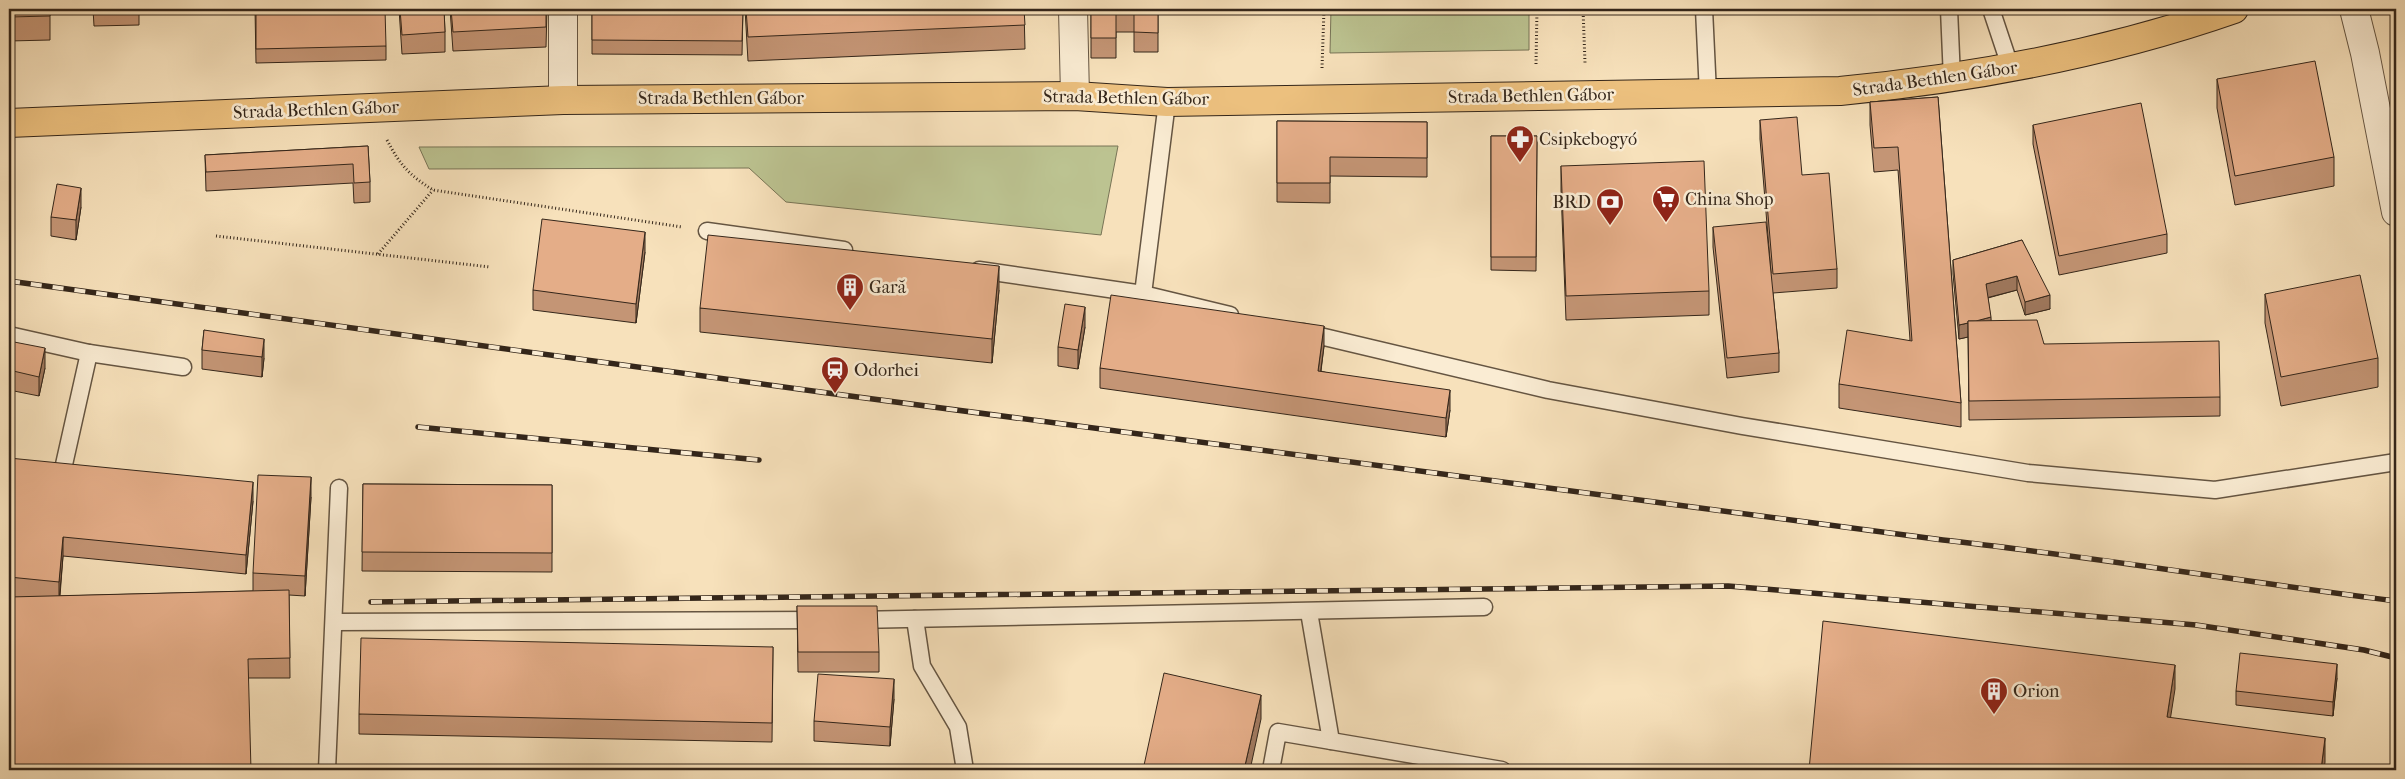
<svg xmlns="http://www.w3.org/2000/svg" width="2405" height="779" viewBox="0 0 2405 779" font-family="'IM FELL French Canon',serif">
<style>
.green{fill:#bcc391;stroke:#787456}
.lines{fill:none;stroke-linecap:round;stroke-linejoin:round}
.service-casing{stroke:#655542;stroke-width:19}
.minor-casing{stroke:#655542;stroke-width:30}
.primary-casing{stroke:#34261a;stroke-width:30}
.path{stroke:#34261a;stroke-width:3;stroke-dasharray:1 2.5;stroke-linecap:butt}
.service{stroke:#faecd3;stroke-width:16}
.minor{stroke:#faecd3;stroke-width:28}
.primary{stroke:#ecc07e;stroke-width:28}
.rail-casing{stroke:#34261a;stroke-width:5.5}
.rail{stroke:#faecd3;stroke-width:4;stroke-dasharray:11;stroke-linecap:butt}
.wall{fill:#c49575;stroke:#34261a}
.shaded-wall{fill:#a0795f;stroke:#34261a}
.building{fill:#e4ad88;stroke:#34261a}
.labels{text-anchor:middle;dominant-baseline:central;stroke-width:5;stroke-linejoin:round;paint-order:stroke}
.street-label{font-size:18px;fill:#34261a;stroke:#faecd3}
.poi-label{font-size:18px;fill:#34261a;stroke:#faecd3;text-anchor:start}
</style>
<rect width="100%" height="100%" fill="#f7e1bb"/>
<filter id="stains"><feTurbulence type="fractalNoise" baseFrequency=".004" numOctaves="4"/><feColorMatrix values="0 0 0 0 .2 0 0 0 0 .09 0 0 0 0 .02 0 0 0 .5 -.17"/></filter>
<radialGradient id="worn" r=".72"><stop offset=".6" stop-color="#630" stop-opacity="0"/><stop offset="1" stop-color="#630" stop-opacity=".3"/></radialGradient>
<g class="green">
<path d="M 1331,9 L 1529,9 L 1529,50 L 1330,53 Z"/>
<path d="M 1118,146 L 1101,235 L 786,202 L 749,168 L 429,169 L 419,147 Z"/>
</g>
<g class="lines">
<g class="service-casing">
<g id="service">
<path d="M 1704,9 L 1708,94"/>
<path d="M 1949,9 L 1952,79"/>
<path d="M 1991,9 L 2011,69"/>
<path d="M 707,231 L 844,250"/>
<path d="M 979,270 L 1143,294 L 1230,315"/>
<path d="M 1143,294 L 1167,102"/>
<path d="M 1303,332 L 1548,390 L 1742,426 L 2028,473 L 2215,490 L 2396,462"/>
<path d="M 9,335 L 89,353 L 183,367"/>
<path d="M 63,469 L 89,353"/>
<path d="M 1309,612 L 1331,741"/>
<path d="M 915,619 L 922,666 L 958,727 L 965,770"/>
<path d="M 856,620 L 1484,607"/>
<path d="M 334,622 L 819,620"/>
<path d="M 327,770 L 339,488"/>
<path d="M 1271,770 L 1278,732 L 1502,770"/>
</g>
</g>
<g class="minor-casing">
<g id="minor">
<path d="M 563,9 L 563,100"/>
<path d="M 1073,9 L 1075,96"/>
<path d="M 2354,9 L 2365,53 L 2396,212"/>
</g>
</g>
<g class="primary-casing">
<path id="primary" d="M 9,123 L 563,100 L 1075,96 L 1167,102 L 1840,91 C 1975,78 2105,54 2234,9"/>
</g>
<g class="path">
<path d="M 1583,9 L 1585,63"/>
<path d="M 1536,64 L 1537,9"/>
<path d="M 1322,68 L 1324,9"/>
<path d="M 387,140 C 400,165 409,175 433,190 L 682,227"/>
<path d="M 216,236 L 490,267"/>
<path d="M 378,254 L 433,190"/>
</g>
<use href="#service" class="service"/>
<use href="#minor" class="minor"/>
<use href="#primary" class="primary"/>
<g class="rail-casing">
<g id="rail">
<path d="M 9,281 L 835,394 L 1943,540 C 2095,557 2245,582 2396,601"/>
<path d="M 418,427 L 759,460"/>
<path d="M 371,602 L 1728,586 L 2196,625 L 2364,650 L 2396,658"/>
</g>
</g>
<use href="#rail" class="rail"/>
</g>
<g class="wall">
<path d="M 9,9 L 50,9 L 50,40 L 9,41 Z"/>
<path d="M 93,9 L 139,9 L 139,25 L 94,26 Z"/>
<path d="M 255,9 L 386,46 L 386,60 L 256,63 Z"/>
<path d="M 399,9 L 444,9 L 445,32 L 445,52 L 402,54 Z"/>
<path d="M 450,9 L 547,9 L 546,47 L 453,51 Z"/>
<path d="M 592,9 L 743,9 L 742,55 L 592,54 Z"/>
<path d="M 745,9 L 1024,9 L 1025,49 L 748,61 Z"/>
<path d="M 1091,9 L 1158,9 L 1158,52 L 1134,52 L 1134,32 L 1116,32 L 1116,58 L 1091,58 Z"/>
<path d="M 2217,79 L 2334,157 L 2334,186 L 2235,205 L 2217,108 Z"/>
<path d="M 1938,97 L 1961,403 L 1961,427 L 1839,408 L 1839,384 L 1910,340 L 1898,170 L 1874,172 L 1870,125 L 1870,102 Z"/>
<path d="M 1760,120 L 1802,175 L 1837,269 L 1837,288 L 1773,293 L 1779,353 L 1779,372 L 1727,378 L 1713,247 L 1713,227 L 1771,273 L 1760,139 Z"/>
<path d="M 1277,121 L 1427,122 L 1427,177 L 1330,176 L 1330,203 L 1277,202 Z"/>
<path d="M 2033,125 L 2167,234 L 2167,253 L 2059,275 L 2033,144 Z"/>
<path d="M 1491,136 L 1537,136 L 1536,271 L 1491,270 Z"/>
<path d="M 368,146 L 370,182 L 370,202 L 354,203 L 353,183 L 206,191 L 205,155 Z"/>
<path d="M 1561,166 L 1709,291 L 1709,315 L 1566,320 L 1561,190 Z"/>
<path d="M 81,207 L 76,240 L 51,236 L 51,217 Z"/>
<path d="M 2022,240 L 2050,309 L 2025,315 L 2017,290 L 1988,298 L 1991,321 L 2044,344 L 2220,397 L 2220,416 L 1969,420 L 1968,337 L 1959,339 L 1953,274 L 1953,260 Z"/>
<path d="M 645,252 L 636,323 L 533,310 L 533,290 Z"/>
<path d="M 999,290 L 992,363 L 700,332 L 700,308 Z"/>
<path d="M 2265,294 L 2378,358 L 2378,387 L 2281,406 L 2265,323 Z"/>
<path d="M 1085,327 L 1078,369 L 1058,366 L 1058,347 Z"/>
<path d="M 204,330 L 264,358 L 262,377 L 202,369 L 202,350 Z"/>
<path d="M 9,341 L 45,368 L 39,396 L 9,390 Z"/>
<path d="M 1324,346 L 1321,371 L 1450,410 L 1446,437 L 1100,388 L 1100,368 Z"/>
<path d="M 9,458 L 253,501 L 246,574 L 63,556 L 60,596 L 253,591 L 253,573 L 311,497 L 305,596 L 289,595 L 290,678 L 249,678 L 13,597 L 9,597 Z"/>
<path d="M 363,484 L 552,485 L 552,572 L 362,571 Z"/>
<path d="M 797,606 L 879,652 L 879,672 L 798,672 Z"/>
<path d="M 773,647 L 772,742 L 359,734 L 359,714 Z"/>
<path d="M 2337,678 L 2333,716 L 2236,705 L 2236,691 Z"/>
<path d="M 894,699 L 890,746 L 814,741 L 814,721 Z"/>
</g>
<g class="shaded-wall">
<path d="M 81,188 L 81,207 L 76,240 L 76,220 Z"/>
<path d="M 645,232 L 645,252 L 636,323 L 636,304 Z"/>
<path d="M 999,266 L 999,290 L 992,363 L 992,339 Z"/>
<path d="M 2017,276 L 2017,290 L 1986,298 L 1986,284 Z"/>
<path d="M 2050,295 L 2050,309 L 2025,315 L 2025,302 Z"/>
<path d="M 1085,307 L 1085,327 L 1078,369 L 1078,350 Z"/>
<path d="M 1991,317 L 1991,331 L 1968,323 Z"/>
<path d="M 1968,323 L 1968,337 L 1959,339 L 1959,325 Z"/>
<path d="M 1324,326 L 1324,346 L 1318,391 L 1318,371 Z"/>
<path d="M 264,339 L 264,358 L 262,377 L 262,357 Z"/>
<path d="M 45,348 L 45,368 L 39,396 L 39,377 Z"/>
<path d="M 1450,390 L 1450,410 L 1446,437 L 1446,418 Z"/>
<path d="M 311,477 L 311,497 L 305,596 L 305,576 Z"/>
<path d="M 253,482 L 253,501 L 246,574 L 246,555 Z"/>
<path d="M 63,537 L 63,556 L 59,602 L 59,582 Z"/>
<path d="M 2337,664 L 2337,678 L 2333,716 L 2333,702 Z"/>
<path d="M 2175,665 L 2175,689 L 2167,740 L 2167,717 Z"/>
<path d="M 894,679 L 894,699 L 890,746 L 890,727 Z"/>
<path d="M 1261,695 L 1261,719 L 1250,770 L 1244,770 Z"/>
<path d="M 2325,738 L 2325,762 L 2324,770 L 2321,770 Z"/>
</g>
<g class="building">
<path d="M 9,9 L 50,9 L 50,16 L 9,17 Z"/>
<path d="M 94,9 L 139,9 L 139,11 L 94,13 Z"/>
<path d="M 256,9 L 385,9 L 386,46 L 256,49 Z"/>
<path d="M 400,9 L 444,9 L 445,32 L 402,35 Z"/>
<path d="M 451,9 L 546,9 L 546,27 L 453,32 Z"/>
<path d="M 592,9 L 743,9 L 742,41 L 592,40 Z"/>
<path d="M 746,9 L 1024,9 L 1025,25 L 748,37 Z"/>
<path d="M 1091,9 L 1158,9 L 1158,33 L 1134,32 L 1134,12 L 1116,12 L 1116,38 L 1091,38 Z"/>
<path d="M 2315,61 L 2334,157 L 2235,176 L 2217,79 Z"/>
<path d="M 1938,97 L 1961,403 L 1839,384 L 1847,330 L 1912,341 L 1898,147 L 1874,148 L 1870,102 Z"/>
<path d="M 2141,103 L 2167,234 L 2059,256 L 2033,125 Z"/>
<path d="M 1797,117 L 1802,175 L 1829,173 L 1837,269 L 1773,274 L 1760,120 Z"/>
<path d="M 1277,121 L 1427,122 L 1427,158 L 1330,157 L 1330,183 L 1277,183 Z"/>
<path d="M 1491,136 L 1537,136 L 1536,257 L 1491,257 Z"/>
<path d="M 368,146 L 370,182 L 354,183 L 353,164 L 206,172 L 205,155 Z"/>
<path d="M 1704,161 L 1709,291 L 1566,296 L 1561,166 Z"/>
<path d="M 57,184 L 81,188 L 76,220 L 51,217 Z"/>
<path d="M 542,219 L 645,232 L 636,304 L 533,290 Z"/>
<path d="M 1766,222 L 1779,353 L 1727,358 L 1713,227 Z"/>
<path d="M 708,235 L 999,266 L 992,339 L 700,308 Z"/>
<path d="M 2022,240 L 2050,295 L 2025,302 L 2017,276 L 1986,284 L 1991,317 L 1976,321 L 1968,321 L 1968,323 L 1959,325 L 1953,260 Z"/>
<path d="M 2360,275 L 2378,358 L 2281,377 L 2265,294 Z"/>
<path d="M 1111,295 L 1324,326 L 1318,371 L 1450,390 L 1446,418 L 1100,368 Z"/>
<path d="M 1065,304 L 1085,307 L 1078,350 L 1058,347 Z"/>
<path d="M 2037,320 L 2044,344 L 2219,341 L 2220,397 L 1969,401 L 1968,321 Z"/>
<path d="M 204,330 L 264,339 L 262,357 L 202,350 Z"/>
<path d="M 9,341 L 45,348 L 39,377 L 9,370 Z"/>
<path d="M 9,458 L 253,482 L 246,555 L 63,537 L 59,582 L 9,577 Z"/>
<path d="M 258,475 L 311,477 L 305,576 L 253,573 Z"/>
<path d="M 363,484 L 552,485 L 552,553 L 362,552 Z"/>
<path d="M 289,590 L 290,658 L 248,659 L 251,770 L 9,770 L 9,597 Z"/>
<path d="M 797,606 L 877,606 L 879,652 L 798,652 Z"/>
<path d="M 1823,621 L 2175,665 L 2167,717 L 2325,738 L 2321,770 L 1809,770 Z"/>
<path d="M 361,638 L 773,647 L 772,723 L 359,714 Z"/>
<path d="M 2240,653 L 2337,664 L 2333,702 L 2236,691 Z"/>
<path d="M 1164,673 L 1261,695 L 1244,770 L 1143,770 Z"/>
<path d="M 818,674 L 894,679 L 890,727 L 814,721 Z"/>
</g>
<defs>
<g id="pharmacy-pin" transform="scale(1.4375)"><path d="M0 17L-7.5 6A9.5 9.5 0 1 1 7.5 6Z" fill="#8f2418" stroke="#faecd3"/><path d="M-2-6h4v4h4v4h-4v4h-4v-4h-4v-4h4Z" fill="#fff"/></g>
<g id="supermarket-pin" transform="scale(1.4375)"><path d="M0 17L-7.5 6A9.5 9.5 0 1 1 7.5 6Z" fill="#8f2418" stroke="#faecd3"/><path d="M-6-5.5h2.5l.6 2H6L4.5 2H-2.5L-4.4-4H-6ZM-1.5 3.2a1.3 1.3 0 1 0 .1 0ZM3 3.2a1.3 1.3 0 1 0 .1 0Z" fill="#fff"/></g>
<g id="bank-pin" transform="scale(1.4375)"><path d="M0 17L-7.5 6A9.5 9.5 0 1 1 7.5 6Z" fill="#8f2418" stroke="#faecd3"/><path d="M-6-4H6V4H-6ZM0-2.3a2.3 2.3 0 1 0 0 4.6a2.3 2.3 0 1 0 0-4.6Z" fill="#fff"/></g>
<g id="building-pin" transform="scale(1.4375)"><path d="M0 17L-7.5 6A9.5 9.5 0 1 1 7.5 6Z" fill="#8f2418" stroke="#faecd3"/><path d="M-4-6H4V6H1V3H-1V6H-4ZM-2.5-4.3h1.7v1.8h-1.7ZM.8-4.3h1.7v1.8H.8ZM-2.5-1h1.7V.8h-1.7ZM.8-1h1.7V.8H.8Z" fill="#fff"/></g>
<g id="station-pin" transform="scale(1.4375)"><path d="M0 17L-7.5 6A9.5 9.5 0 1 1 7.5 6Z" fill="#8f2418" stroke="#faecd3"/><path d="M-3-6H3Q5-6 5-4V2Q5 4 3 4L4.5 6H3L1.5 4h-3L-3 6H-4.5L-3 4Q-5 4-5 2V-4Q-5-6-3-6ZM-3.5-4v3h7v-3ZM-3.5 1v1.5H-2V1ZM2 1v1.5H3.5V1Z" fill="#fff"/></g>
</defs>
<g fill-rule="evenodd">
<use href="#pharmacy-pin" x="1520" y="139"/>
<use href="#supermarket-pin" x="1666" y="199"/>
<use href="#bank-pin" x="1610" y="202"/>
<use href="#building-pin" x="850" y="287"/>
<use href="#station-pin" x="835" y="370"/>
<use href="#building-pin" x="1994" y="691"/>
</g>
<g class="labels">
<g class="street-label">
<text transform="translate(1935 79) rotate(-8)">Strada Bethlen Gábor</text>
<text transform="translate(1531 96) rotate(-1)">Strada Bethlen Gábor</text>
<text x="721" y="98">Strada Bethlen Gábor</text>
<text transform="translate(1126 98) rotate(1)">Strada Bethlen Gábor</text>
<text transform="translate(316 110) rotate(-2)">Strada Bethlen Gábor</text>
</g>
<g class="poi-label">
<text x="1539" y="139">Csipkebogyó</text>
<text x="1685" y="199">China Shop</text>
<text x="1591" y="202" text-anchor="end">BRD</text>
<text x="869" y="287">Gară</text>
<text x="854" y="370">Odorhei</text>
<text x="2013" y="691">Orion</text>
</g>
</g>
<rect width="2405" height="779" fill="none" stroke="#f7e1bb" stroke-width="30"/>
<rect x="10" y="10" width="2385" height="759" fill="none" stroke="#34261a" stroke-width="2.5"/>
<rect x="15" y="15" width="2375" height="749" fill="none" stroke="#34261a"/>
<rect width="100%" height="100%" filter="url(#stains)"/>
<rect width="100%" height="100%" fill="url(#worn)"/>
</svg>
